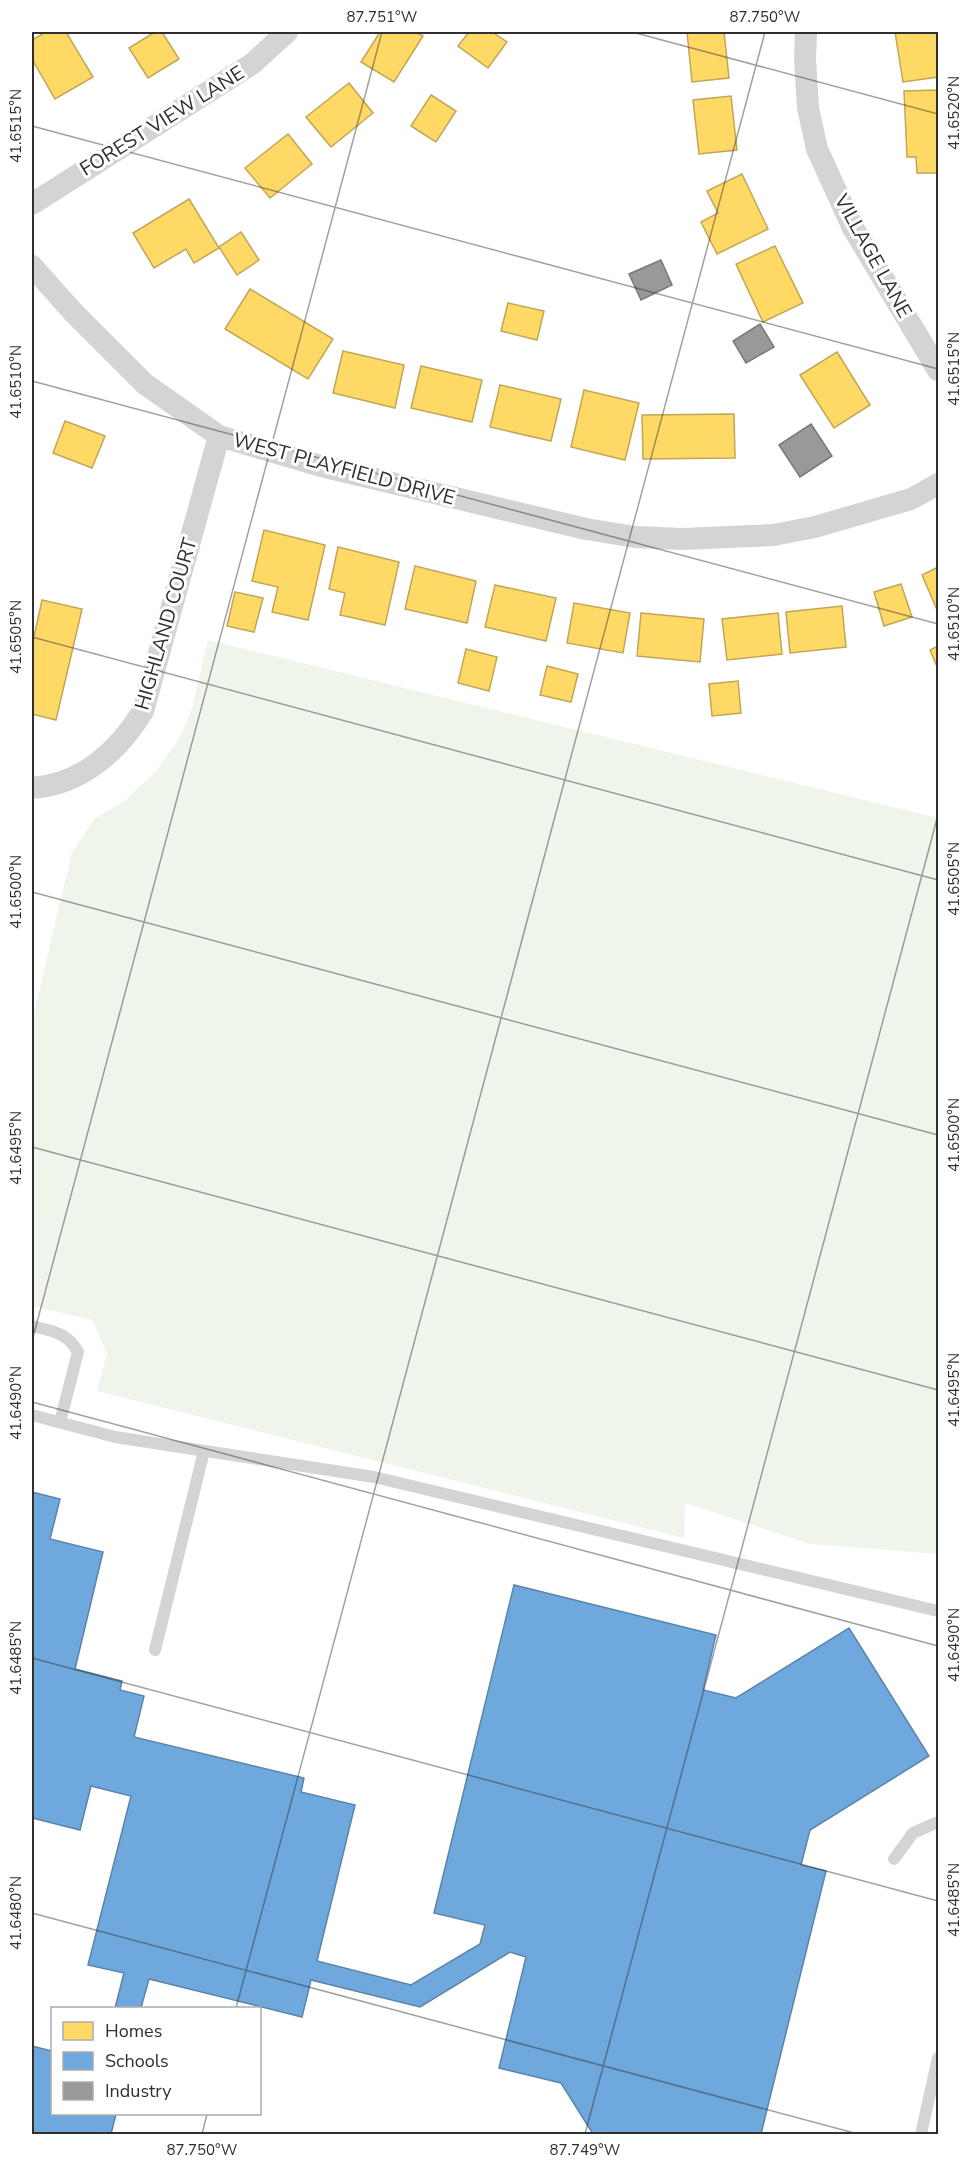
<svg xmlns="http://www.w3.org/2000/svg" width="970" height="2166" viewBox="0 0 970 2166" font-family="'Nunito Sans',sans-serif">
<style>
.green{fill:#f0f5ec}
.homes{fill:#ffd966;stroke:#c1a656;stroke-width:1.5}
.schools{fill:#6fa8dc;stroke:#5c84a8;stroke-width:1.5}
.industry{fill:#999;stroke:#797979;stroke-width:1.5}
.lines{fill:none;stroke-linecap:round;stroke-linejoin:round}
.service{stroke:#d4d4d4;stroke-width:12}
.minor{stroke:#d4d4d4;stroke-width:22}
.ticks{fill:none;stroke:#2f2f2f;stroke-width:1.5;stroke-opacity:0.45}
.labels{text-anchor:middle;dominant-baseline:central;stroke-width:6;stroke-linejoin:round;paint-order:stroke}
.street-label{font-size:20px;fill:#2f2f2f;stroke:#fff}
.neatline{fill:none;stroke:#2f2f2f;stroke-width:2}
.ticks-label{font-size:15px;text-anchor:middle;fill:#2f2f2f}
</style>
<rect width="100%" height="100%" fill="#fff"/>
<path class="green" d="M 208,640 L 938,818 L 938,1554 L 810,1544 L 685,1503 L 684,1538 L 97,1391 L 107,1354 L 92,1320 L 32,1306 L 32,1021 L 72,852 L 95,818 L 126,800 L 156,771 L 180,738 L 192,708 Z"/>
<g class="homes">
<path d="M 46,32 L 66,32 L 93,77 L 55,99 L 32,59 L 32,40 Z"/>
<path d="M 155,32 L 162,32 L 179,59 L 148,78 L 129,48 Z"/>
<path d="M 380,32 L 415,32 L 423,36 L 394,82 L 361,62 Z"/>
<path d="M 469,32 L 492,32 L 507,42 L 488,68 L 458,46 Z"/>
<path d="M 687,32 L 724,32 L 729,78 L 692,82 Z"/>
<path d="M 895,32 L 938,32 L 938,77 L 903,82 Z"/>
<path d="M 349,83 L 373,113 L 331,147 L 306,117 Z"/>
<path d="M 938,90 L 938,173 L 917,173 L 916,157 L 907,157 L 904,91 Z"/>
<path d="M 431,95 L 456,111 L 436,142 L 411,126 Z"/>
<path d="M 731,96 L 737,150 L 699,154 L 693,100 Z"/>
<path d="M 288,134 L 312,164 L 270,198 L 245,168 Z"/>
<path d="M 742,174 L 768,229 L 717,254 L 701,222 L 718,213 L 707,191 Z"/>
<path d="M 189,199 L 219,248 L 194,263 L 186,249 L 154,268 L 133,233 Z"/>
<path d="M 241,232 L 259,260 L 237,275 L 219,247 Z"/>
<path d="M 775,246 L 803,303 L 763,322 L 736,264 Z"/>
<path d="M 250,289 L 333,339 L 308,379 L 225,329 Z"/>
<path d="M 508,303 L 544,311 L 537,340 L 501,331 Z"/>
<path d="M 343,351 L 404,365 L 395,408 L 333,393 Z"/>
<path d="M 837,352 L 870,405 L 834,428 L 800,375 Z"/>
<path d="M 421,366 L 482,380 L 472,422 L 411,408 Z"/>
<path d="M 500,385 L 561,399 L 551,441 L 490,427 Z"/>
<path d="M 584,390 L 639,403 L 625,460 L 571,447 Z"/>
<path d="M 734,414 L 735,458 L 643,459 L 642,415 Z"/>
<path d="M 65,421 L 105,436 L 92,468 L 53,453 Z"/>
<path d="M 264,530 L 325,545 L 308,620 L 272,612 L 278,587 L 252,581 Z"/>
<path d="M 338,547 L 399,562 L 385,625 L 340,615 L 345,593 L 329,589 Z"/>
<path d="M 415,566 L 476,581 L 467,623 L 405,609 Z"/>
<path d="M 938,567 L 938,612 L 922,575 Z"/>
<path d="M 901,584 L 912,617 L 884,626 L 874,592 Z"/>
<path d="M 495,585 L 556,598 L 546,641 L 485,627 Z"/>
<path d="M 235,592 L 263,598 L 254,632 L 227,626 Z"/>
<path d="M 42,600 L 82,609 L 56,720 L 32,714 L 32,646 Z"/>
<path d="M 574,603 L 630,613 L 623,653 L 567,643 Z"/>
<path d="M 842,606 L 846,647 L 790,653 L 786,612 Z"/>
<path d="M 641,613 L 704,619 L 700,662 L 637,656 Z"/>
<path d="M 778,613 L 782,654 L 727,660 L 722,619 Z"/>
<path d="M 938,646 L 938,669 L 930,650 Z"/>
<path d="M 466,649 L 497,657 L 489,691 L 458,683 Z"/>
<path d="M 547,666 L 578,674 L 571,702 L 540,695 Z"/>
<path d="M 738,681 L 741,713 L 712,716 L 709,684 Z"/>
</g>
<g class="schools">
<path d="M 32,1492 L 60,1499 L 50,1539 L 103,1552 L 75,1669 L 122,1681 L 120,1690 L 144,1696 L 134,1737 L 304,1778 L 301,1792 L 355,1805 L 317,1961 L 411,1985 L 480,1944 L 485,1925 L 434,1913 L 514,1585 L 716,1635 L 703,1690 L 736,1698 L 849,1628 L 929,1756 L 810,1830 L 801,1865 L 826,1871 L 761,2134 L 593,2134 L 561,2083 L 499,2068 L 526,1957 L 510,1952 L 420,2007 L 311,1980 L 302,2017 L 149,1979 L 141,2008 L 115,2008 L 124,1973 L 88,1965 L 131,1796 L 91,1786 L 80,1830 L 32,1818 Z"/>
<path d="M 32,2046 L 52,2051 L 52,2114 L 116,2114 L 111,2134 L 32,2134 Z"/>
</g>
<g class="industry">
<path d="M 661,260 L 672,285 L 641,300 L 629,274 Z"/>
<path d="M 760,324 L 774,347 L 746,363 L 733,341 Z"/>
<path d="M 811,424 L 832,456 L 800,477 L 779,445 Z"/>
</g>
<g class="lines">
<g class="service">
<path d="M 32,1326 C 52,1331 67,1332 78,1352 L 60,1422"/>
<path d="M 32,1415 L 115,1437 L 374,1477 L 938,1611"/>
<path d="M 155,1650 L 204,1451"/>
<path d="M 894,1859 L 913,1833 L 938,1822"/>
<path d="M 921,2134 L 938,2058"/>
</g>
<g class="minor">
<path d="M 806,32 L 805,59 L 808,108 L 817,149 L 853,228 L 938,370"/>
<path d="M 32,204 L 252,64 L 287,32"/>
<path d="M 32,266 L 73,312 L 145,384 L 219,436 L 321,466 L 586,529 L 635,537 L 683,539 L 773,535 L 815,527 L 911,499 L 938,484"/>
<path d="M 32,788 C 80,785 118,752 143,711 L 219,436"/>
</g>
</g>
<path class="ticks" d="M 632,32 L 938,114M 32,126 L 938,369M 32,381 L 938,624M 32,637 L 938,880M 32,892 L 938,1135M 32,1147 L 938,1390M 32,1341 L 382,32M 32,1402 L 938,1646M 32,1658 L 938,1901M 32,1913 L 858,2134M 236,2008 L 765,32M 202,2134 L 207,2114M 585,2134 L 938,815"/>
<g class="labels">
<g class="street-label">
<text transform="translate(162 121) rotate(-32)">FOREST VIEW LANE</text>
<text transform="translate(873 256) rotate(61)">VILLAGE LANE</text>
<text transform="translate(344 469) rotate(15)">WEST PLAYFIELD DRIVE</text>
<text transform="translate(166 624) rotate(-74)">HIGHLAND COURT</text>
</g>
</g>
<rect width="970" height="2166" fill="none" stroke="#ffffff" stroke-width="66"/>
<rect x="51" y="2007" width="210" height="108" fill="#ffffff" stroke="#acacac" stroke-width="1.5"/>
<rect x="63" y="2022" width="30" height="18" fill="#ffd966" stroke="#acacac" stroke-width="1.5"/>
<text x="105" y="2037" font-size="18" fill="#2f2f2f">Homes</text>
<rect x="63" y="2052" width="30" height="18" fill="#6fa8dc" stroke="#acacac" stroke-width="1.5"/>
<text x="105" y="2067" font-size="18" fill="#2f2f2f">Schools</text>
<rect x="63" y="2082" width="30" height="18" fill="#999999" stroke="#acacac" stroke-width="1.5"/>
<text x="105" y="2097" font-size="18" fill="#2f2f2f">Industry</text>
<rect x="33" y="33" width="904" height="2100" class="neatline"/>
<g class="ticks-label">
<text x="382" y="22">87.751°W</text>
<text x="765" y="22">87.750°W</text>
<text transform="translate(954 113) rotate(-90)" y="5">41.6520°N</text>
<text transform="translate(16 126) rotate(-90)" y="5">41.6515°N</text>
<text transform="translate(954 369) rotate(-90)" y="5">41.6515°N</text>
<text transform="translate(16 382) rotate(-90)" y="5">41.6510°N</text>
<text transform="translate(954 624) rotate(-90)" y="5">41.6510°N</text>
<text transform="translate(16 637) rotate(-90)" y="5">41.6505°N</text>
<text transform="translate(954 879) rotate(-90)" y="5">41.6505°N</text>
<text transform="translate(16 892) rotate(-90)" y="5">41.6500°N</text>
<text transform="translate(954 1135) rotate(-90)" y="5">41.6500°N</text>
<text transform="translate(16 1148) rotate(-90)" y="5">41.6495°N</text>
<text transform="translate(954 1390) rotate(-90)" y="5">41.6495°N</text>
<text transform="translate(16 1403) rotate(-90)" y="5">41.6490°N</text>
<text transform="translate(954 1645) rotate(-90)" y="5">41.6490°N</text>
<text transform="translate(16 1658) rotate(-90)" y="5">41.6485°N</text>
<text transform="translate(954 1900) rotate(-90)" y="5">41.6485°N</text>
<text transform="translate(16 1913) rotate(-90)" y="5">41.6480°N</text>
<text x="202" y="2155">87.750°W</text>
<text x="585" y="2155">87.749°W</text>
</g>
</svg>
